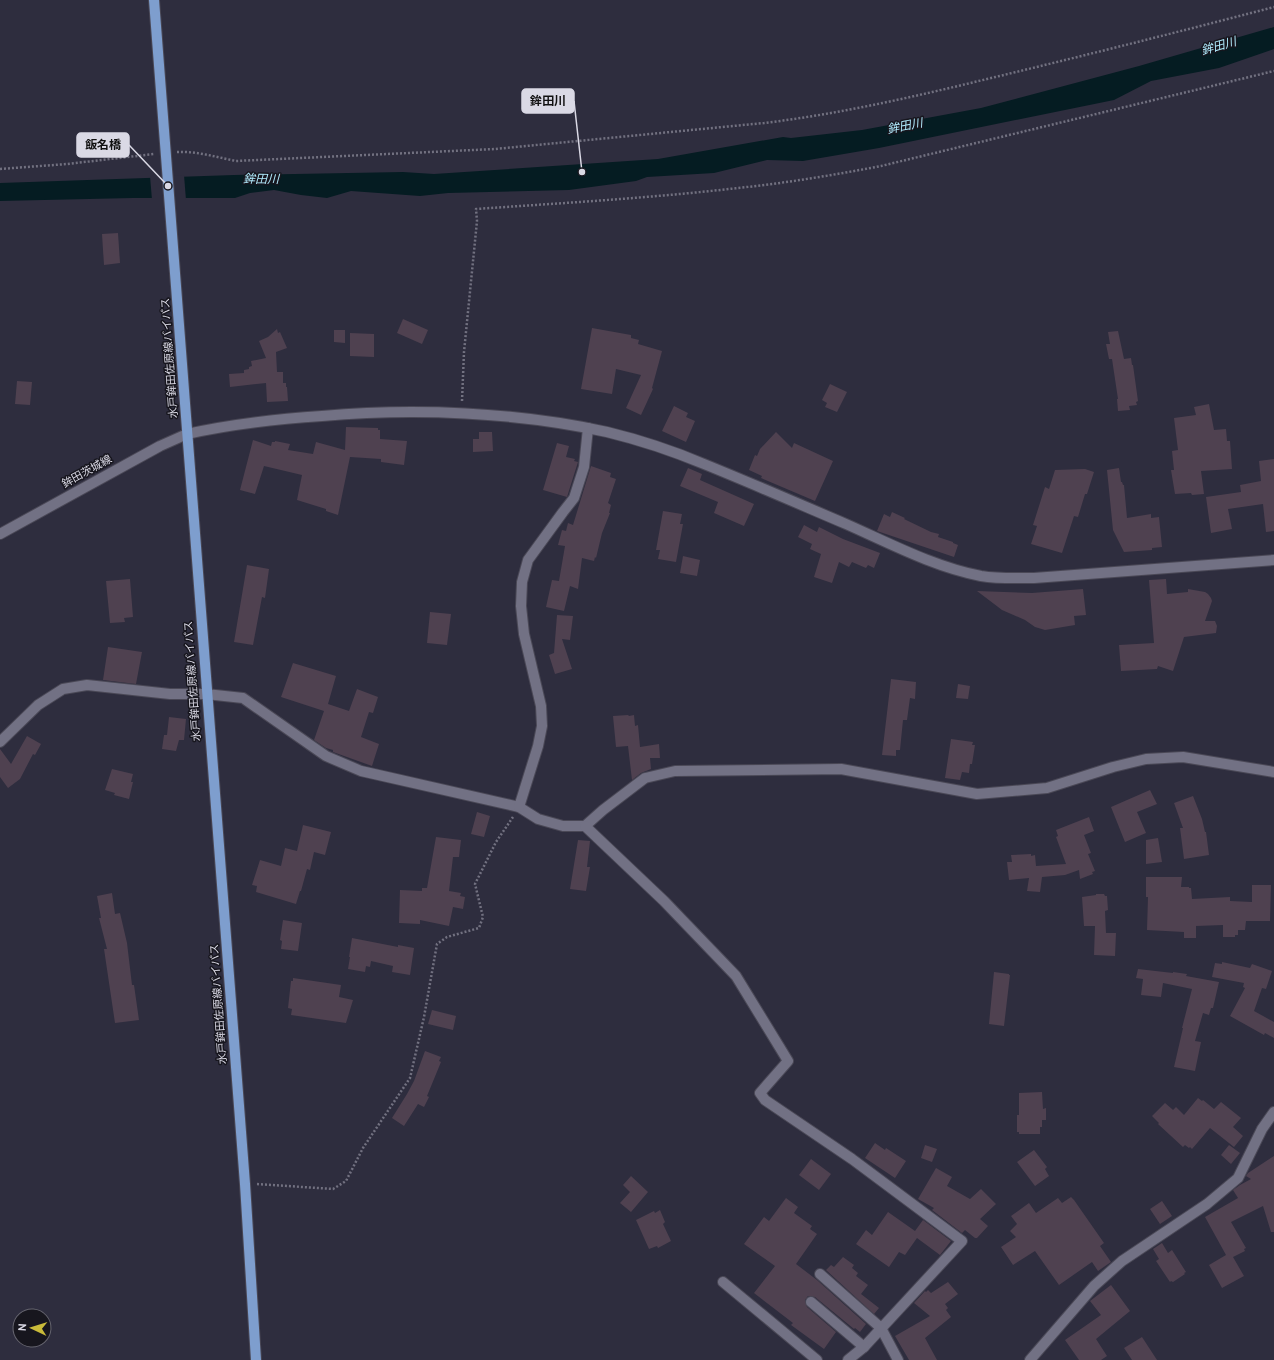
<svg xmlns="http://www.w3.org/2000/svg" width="1274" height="1360" viewBox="0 0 1274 1360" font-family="Overpass,'Noto Sans JP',sans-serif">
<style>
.water{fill:#051c22}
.pier{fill:#2e2d3e}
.building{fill:#4f4150}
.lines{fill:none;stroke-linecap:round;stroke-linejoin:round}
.minor-casing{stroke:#4a4856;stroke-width:12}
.tertiary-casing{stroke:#4a4856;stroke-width:12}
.secondary-casing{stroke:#4a4856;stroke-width:12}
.primary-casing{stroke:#4a4856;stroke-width:12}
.path{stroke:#727180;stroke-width:2.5;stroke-dasharray:2 2;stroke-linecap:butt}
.minor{stroke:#727184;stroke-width:10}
.tertiary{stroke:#727184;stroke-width:10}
.secondary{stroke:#727184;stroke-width:10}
.primary{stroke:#7e9ece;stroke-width:10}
.labels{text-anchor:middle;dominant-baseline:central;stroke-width:3;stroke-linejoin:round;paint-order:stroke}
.street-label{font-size:11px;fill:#dad9e5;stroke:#17161e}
.water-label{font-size:12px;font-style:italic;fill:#b1ecfe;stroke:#17161e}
.leader{fill:none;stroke:#dad9e5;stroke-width:1.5}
.callout-dot{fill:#dad9e5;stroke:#17161e;stroke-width:1.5}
.callout{fill:#dad9e5;stroke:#dad9e5;stroke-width:1.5}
.callout-label{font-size:12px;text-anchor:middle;font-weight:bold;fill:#111}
</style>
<rect width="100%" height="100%" fill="#2e2d3e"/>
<path class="water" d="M 1274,27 L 1274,49 L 1219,68 L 1151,81 L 1114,100 L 879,148 L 803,161 L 767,160 L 714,173 L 647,177 L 636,181 L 569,190 L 448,193 L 420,196 L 351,191 L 327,198 L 301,195 L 274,190 L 250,193 L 235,198 L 133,198 L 0,201 L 0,183 L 234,175 L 403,172 L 434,174 L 658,159 L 783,137 L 791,138 L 862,130 L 981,108 L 1139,66 Z"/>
<path class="pier" d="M 184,175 L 186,200 L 152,200 L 150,176 Z"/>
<g class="building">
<path d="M 118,233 L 120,263 L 104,265 L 102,234 Z"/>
<path d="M 403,319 L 428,330 L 422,344 L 397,333 Z"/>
<path d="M 592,328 L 631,335 L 631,338 L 639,340 L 638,344 L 662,351 L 652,388 L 653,389 L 641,415 L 626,408 L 641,375 L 616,369 L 612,394 L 581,389 Z"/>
<path d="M 277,329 L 278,333 L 280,332 L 287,348 L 276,352 L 277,372 L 283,372 L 283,383 L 286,383 L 286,387 L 287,387 L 288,401 L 267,402 L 266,383 L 230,387 L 229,374 L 244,373 L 244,370 L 249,369 L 249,367 L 252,366 L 251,361 L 266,358 L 259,341 L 268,337 Z"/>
<path d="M 334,330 L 345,330 L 345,343 L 334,342 Z"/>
<path d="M 1118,331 L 1124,359 L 1131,358 L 1132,365 L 1133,365 L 1138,401 L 1136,402 L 1137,405 L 1129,406 L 1130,410 L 1118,411 L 1117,399 L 1118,399 L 1112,359 L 1109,359 L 1106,344 L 1110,344 L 1108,332 Z"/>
<path d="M 350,333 L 374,334 L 374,357 L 350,356 Z"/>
<path d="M 17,381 L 32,382 L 30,405 L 15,404 Z"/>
<path d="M 830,384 L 847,392 L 837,412 L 825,407 L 827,403 L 822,400 Z"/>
<path d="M 1209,404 L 1214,430 L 1226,429 L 1227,441 L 1230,441 L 1232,469 L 1201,471 L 1204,494 L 1192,495 L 1191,493 L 1175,494 L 1171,470 L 1174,470 L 1172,451 L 1178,450 L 1174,418 L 1196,415 L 1194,407 Z"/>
<path d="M 674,406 L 688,413 L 686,417 L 695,421 L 686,442 L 662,431 Z"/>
<path d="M 346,427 L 378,428 L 378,430 L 380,430 L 380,439 L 407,441 L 404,465 L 381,462 L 381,459 L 350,457 L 338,515 L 326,511 L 326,509 L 297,500 L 302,475 L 264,466 L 255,494 L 240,490 L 253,440 L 271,446 L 272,442 L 275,442 L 275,441 L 290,444 L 288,450 L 313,454 L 316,442 L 345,450 Z"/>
<path d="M 479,432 L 492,432 L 493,451 L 473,452 L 473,439 L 479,439 Z"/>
<path d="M 776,432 L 792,448 L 794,443 L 833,461 L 815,501 L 761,478 L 762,476 L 749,470 L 755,455 L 757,456 L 760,449 Z"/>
<path d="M 557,443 L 569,446 L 566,457 L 575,459 L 574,461 L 578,462 L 567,497 L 543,490 Z"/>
<path d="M 1274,459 L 1274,531 L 1266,532 L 1263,504 L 1228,509 L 1232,529 L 1211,533 L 1206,497 L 1241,492 L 1240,485 L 1261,481 L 1259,461 Z"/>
<path d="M 591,466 L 611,473 L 610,477 L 616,479 L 608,503 L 611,505 L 609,513 L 610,513 L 602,533 L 596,558 L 595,557 L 594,561 L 582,558 L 578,589 L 570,586 L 564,611 L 546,607 L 552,580 L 559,581 L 565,546 L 558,545 L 562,530 L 566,531 L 568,523 L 573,525 Z"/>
<path d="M 688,468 L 702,474 L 700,480 L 754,504 L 744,526 L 714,513 L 718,502 L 680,486 Z"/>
<path d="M 1119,468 L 1121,482 L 1122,482 L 1123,485 L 1124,485 L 1127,518 L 1151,514 L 1151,518 L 1159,517 L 1162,547 L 1152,548 L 1152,550 L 1124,552 L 1113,530 L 1107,470 Z"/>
<path d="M 1085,469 L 1094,472 L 1087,494 L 1085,494 L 1078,517 L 1074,516 L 1062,553 L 1031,544 L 1037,526 L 1033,525 L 1045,487 L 1049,489 L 1055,470 Z"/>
<path d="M 663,511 L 682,514 L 680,524 L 683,524 L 676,562 L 658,559 L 660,550 L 656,550 Z"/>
<path d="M 892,512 L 905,518 L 904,519 L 931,532 L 939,534 L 938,537 L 953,542 L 953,543 L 958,545 L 954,557 L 877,531 L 884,514 L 890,517 Z"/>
<path d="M 804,525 L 817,532 L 819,527 L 843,539 L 880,553 L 874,568 L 868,565 L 866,568 L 852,562 L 849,567 L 839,562 L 832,583 L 814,577 L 821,554 L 810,549 L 812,544 L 798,537 Z"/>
<path d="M 683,556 L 700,560 L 697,576 L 680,573 Z"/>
<path d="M 247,565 L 269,569 L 265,598 L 262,597 L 253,645 L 234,642 Z"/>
<path d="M 130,579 L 133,617 L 124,618 L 125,622 L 110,623 L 106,581 Z"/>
<path d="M 1166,579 L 1167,594 L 1188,592 L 1188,589 L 1205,592 L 1208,594 L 1211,598 L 1212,601 L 1205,621 L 1215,621 L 1217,626 L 1216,633 L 1184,637 L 1173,671 L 1158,666 L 1157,669 L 1121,671 L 1119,645 L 1154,643 L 1149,580 Z"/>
<path d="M 1083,589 L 1086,615 L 1074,616 L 1075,625 L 1045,630 L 1035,627 L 1025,620 L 1002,610 L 977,591 L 1032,593 Z"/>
<path d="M 430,612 L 451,614 L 447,645 L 427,643 Z"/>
<path d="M 557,615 L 573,616 L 570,640 L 562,639 L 572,669 L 555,674 L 549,655 L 554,653 Z"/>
<path d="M 108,647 L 142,652 L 136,684 L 103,680 Z"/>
<path d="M 293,663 L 336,676 L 328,704 L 349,711 L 357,689 L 378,697 L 373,713 L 369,712 L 361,737 L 379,744 L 372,766 L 333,752 L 333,750 L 326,748 L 314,740 L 324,711 L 281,697 Z"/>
<path d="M 891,679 L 916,682 L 915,699 L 910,698 L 907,720 L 903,720 L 900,750 L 896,750 L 896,756 L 882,755 Z"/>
<path d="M 958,684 L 970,686 L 968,699 L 956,698 Z"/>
<path d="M 628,715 L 629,716 L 634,715 L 635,726 L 638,725 L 640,747 L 659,744 L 660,758 L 650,758 L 651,769 L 641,773 L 632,780 L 628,746 L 616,747 L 613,716 Z"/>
<path d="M 169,717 L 186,719 L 184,740 L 179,740 L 176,751 L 162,749 L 164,735 L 167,735 Z"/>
<path d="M 27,736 L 41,744 L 35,755 L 33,754 L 20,779 L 8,788 L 0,777 L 0,749 L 11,764 Z"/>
<path d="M 951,739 L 973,742 L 972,745 L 975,745 L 972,764 L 970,764 L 969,773 L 962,772 L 960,780 L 945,778 Z"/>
<path d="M 112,769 L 133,774 L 131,782 L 133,782 L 129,799 L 114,795 L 115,793 L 105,790 Z"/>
<path d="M 1150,790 L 1157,804 L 1137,812 L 1146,833 L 1125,842 L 1111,807 Z"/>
<path d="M 1193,796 L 1202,819 L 1205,832 L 1206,832 L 1209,855 L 1184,859 L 1180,828 L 1183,828 L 1174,803 Z"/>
<path d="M 477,812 L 490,816 L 484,837 L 471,834 Z"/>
<path d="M 1089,817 L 1094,831 L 1084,835 L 1091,853 L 1088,854 L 1095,871 L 1092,872 L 1093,874 L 1080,879 L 1079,870 L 1065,875 L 1042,877 L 1040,892 L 1027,891 L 1029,878 L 1009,880 L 1007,862 L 1012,862 L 1011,855 L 1031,854 L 1031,856 L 1035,855 L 1036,866 L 1066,864 L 1056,837 L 1058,836 L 1056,830 Z"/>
<path d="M 303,825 L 331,832 L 325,855 L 314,852 L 310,870 L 307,869 L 301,891 L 300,891 L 296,904 L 256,892 L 257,886 L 252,885 L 260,860 L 281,866 L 285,848 L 297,851 Z"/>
<path d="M 436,837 L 461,840 L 459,857 L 453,857 L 449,891 L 461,893 L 460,896 L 465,897 L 463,909 L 453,907 L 449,926 L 420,920 L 420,924 L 399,923 L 400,890 L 422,891 L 422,888 L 427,888 Z"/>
<path d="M 1158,838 L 1162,862 L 1146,864 L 1146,840 Z"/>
<path d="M 578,840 L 590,841 L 587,867 L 590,867 L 586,891 L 570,889 Z"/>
<path d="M 1146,877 L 1182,877 L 1181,887 L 1189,887 L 1189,888 L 1191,888 L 1192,899 L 1230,897 L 1230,901 L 1252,902 L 1252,885 L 1271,885 L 1270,921 L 1246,921 L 1245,930 L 1238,930 L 1238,935 L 1235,935 L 1235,937 L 1223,937 L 1223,925 L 1196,926 L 1196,938 L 1184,938 L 1184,932 L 1147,930 L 1148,897 L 1146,897 Z"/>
<path d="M 112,893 L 115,914 L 120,913 L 127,943 L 132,985 L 134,985 L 139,1020 L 115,1023 L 104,949 L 107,949 L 99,918 L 101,918 L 97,896 Z"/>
<path d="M 1096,894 L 1104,894 L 1105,896 L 1107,896 L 1108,910 L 1105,911 L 1106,933 L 1116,933 L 1115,956 L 1094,955 L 1095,926 L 1084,926 L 1082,897 L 1096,895 Z"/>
<path d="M 283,920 L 302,923 L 298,951 L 281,949 L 282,941 L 280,940 Z"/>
<path d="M 352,938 L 398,947 L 398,945 L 414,948 L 410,975 L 392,972 L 393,966 L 371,961 L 370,967 L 366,966 L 365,972 L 348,969 L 350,957 L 349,957 Z"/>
<path d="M 1222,962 L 1250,968 L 1252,964 L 1272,971 L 1266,989 L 1262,988 L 1254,1011 L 1274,1022 L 1274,1038 L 1265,1033 L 1264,1035 L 1230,1016 L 1245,988 L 1243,987 L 1244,983 L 1212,977 L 1215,963 L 1222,964 Z"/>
<path d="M 1138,969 L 1173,973 L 1173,972 L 1187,974 L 1186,976 L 1219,982 L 1213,1008 L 1211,1008 L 1209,1015 L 1203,1013 L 1195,1041 L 1201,1042 L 1195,1071 L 1174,1067 L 1183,1028 L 1182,1028 L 1192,989 L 1163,983 L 1161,997 L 1141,995 L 1143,979 L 1136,978 Z"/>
<path d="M 994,972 L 1009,974 L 1009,975 L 1010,975 L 1004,1026 L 989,1024 Z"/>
<path d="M 293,978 L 341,985 L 339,997 L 353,1000 L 346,1023 L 291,1015 L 292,1009 L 288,1008 L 291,981 L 293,981 Z"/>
<path d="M 432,1010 L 456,1016 L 453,1030 L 428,1024 Z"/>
<path d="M 425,1051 L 441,1057 L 439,1061 L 441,1062 L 427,1096 L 429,1097 L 424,1107 L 418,1104 L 404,1126 L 392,1118 L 407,1094 L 414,1081 Z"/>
<path d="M 1042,1092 L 1043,1109 L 1046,1108 L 1046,1120 L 1042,1120 L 1042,1127 L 1040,1127 L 1040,1134 L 1019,1134 L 1019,1132 L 1017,1132 L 1017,1115 L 1019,1115 L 1019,1093 Z"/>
<path d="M 1198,1098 L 1202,1101 L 1203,1100 L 1214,1109 L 1221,1102 L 1241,1118 L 1233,1127 L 1243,1136 L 1234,1147 L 1210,1128 L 1192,1149 L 1190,1147 L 1189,1148 L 1185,1145 L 1183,1147 L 1158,1124 L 1159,1123 L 1152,1116 L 1165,1103 L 1172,1109 L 1173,1110 L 1176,1107 L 1184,1115 Z"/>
<path d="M 875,1143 L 885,1150 L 886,1148 L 906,1161 L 895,1178 L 865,1158 Z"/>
<path d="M 925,1145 L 937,1149 L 932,1162 L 921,1158 Z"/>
<path d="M 1229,1145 L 1240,1153 L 1231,1164 L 1221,1155 Z"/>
<path d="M 1034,1150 L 1047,1167 L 1045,1169 L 1049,1176 L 1035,1186 L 1017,1162 Z"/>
<path d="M 1274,1156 L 1274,1232 L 1271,1232 L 1263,1206 L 1231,1222 L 1246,1248 L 1244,1249 L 1245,1251 L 1233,1257 L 1244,1276 L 1222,1288 L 1209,1265 L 1226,1255 L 1205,1217 L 1238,1198 L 1233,1190 L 1240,1185 L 1251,1179 L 1246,1176 L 1248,1173 Z"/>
<path d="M 811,1159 L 831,1174 L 819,1190 L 799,1175 Z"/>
<path d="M 936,1168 L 952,1177 L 947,1186 L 970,1199 L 981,1189 L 996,1204 L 980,1219 L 988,1226 L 977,1238 L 975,1238 L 965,1230 L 962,1233 L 932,1210 L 934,1208 L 918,1199 Z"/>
<path d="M 631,1176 L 648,1192 L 631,1212 L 620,1203 L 630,1192 L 623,1185 Z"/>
<path d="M 1071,1197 L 1074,1200 L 1104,1243 L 1100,1246 L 1111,1262 L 1098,1271 L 1092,1262 L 1059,1285 L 1035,1251 L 1013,1265 L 1001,1247 L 1016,1237 L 1010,1231 L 1017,1224 L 1011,1216 L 1029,1203 L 1036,1213 L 1058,1198 L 1062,1203 Z"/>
<path d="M 786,1198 L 798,1207 L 794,1213 L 812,1226 L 810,1229 L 817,1234 L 796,1264 L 817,1280 L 866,1324 L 860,1332 L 855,1328 L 854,1329 L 815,1297 L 808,1296 L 805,1300 L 807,1307 L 836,1332 L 824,1349 L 791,1325 L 793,1323 L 754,1293 L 775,1266 L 744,1244 L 764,1217 L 769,1221 Z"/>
<path d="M 1162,1201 L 1172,1216 L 1160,1224 L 1150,1209 Z"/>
<path d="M 660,1210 L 665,1222 L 663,1224 L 671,1241 L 658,1248 L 657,1246 L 649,1249 L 636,1220 L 654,1211 L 655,1213 Z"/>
<path d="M 888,1212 L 915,1231 L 923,1220 L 951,1241 L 940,1255 L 917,1238 L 905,1255 L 899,1252 L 889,1267 L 856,1244 L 866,1230 L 872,1235 Z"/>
<path d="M 1162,1243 L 1168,1253 L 1172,1250 L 1186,1272 L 1184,1273 L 1185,1274 L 1173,1282 L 1171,1281 L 1170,1282 L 1156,1261 L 1159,1259 L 1153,1249 Z"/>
<path d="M 843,1257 L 854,1265 L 852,1268 L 858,1273 L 856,1276 L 868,1285 L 861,1294 L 879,1308 L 874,1314 L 826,1270 L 831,1265 L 834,1267 Z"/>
<path d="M 948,1282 L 958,1294 L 945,1304 L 948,1308 L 946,1310 L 951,1317 L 925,1338 L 937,1360 L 909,1360 L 895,1336 L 930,1316 L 914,1303 L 925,1291 L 926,1292 L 928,1290 L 931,1293 Z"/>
<path d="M 1111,1285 L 1130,1311 L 1096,1339 L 1107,1356 L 1101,1360 L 1079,1360 L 1065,1340 L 1101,1315 L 1090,1301 Z"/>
<path d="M 1142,1337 L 1157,1360 L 1132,1360 L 1124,1348 Z"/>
</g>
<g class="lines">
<g class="minor-casing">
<g id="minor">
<path d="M 0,742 L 38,705 L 63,689 L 87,685 L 170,694 L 206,694 L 243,698 L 326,756 L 361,771 L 519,807 L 538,819 L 563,826 L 585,826 L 603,810 L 645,778 L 675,771 L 841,769 L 977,794 L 1047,788 L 1113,767 L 1146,759 L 1183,757 L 1274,772"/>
<path d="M 519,807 L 538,746 L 542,726 L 541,706 L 524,634 L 521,606 L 522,582 L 528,560 L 563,512 L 574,498 L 584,467 L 588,428"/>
<path d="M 585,826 L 664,901 L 736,976 L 788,1061 L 760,1093 L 765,1100 L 852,1159 L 962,1241 L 864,1347 L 848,1360"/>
<path d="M 820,1274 L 881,1328 L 898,1360"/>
<path d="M 723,1282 L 817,1360"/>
<path d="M 811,1302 L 864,1347"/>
<path d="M 1030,1360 L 1094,1286 L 1122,1261 L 1207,1204 L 1238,1178 L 1262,1129 L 1274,1112"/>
</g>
</g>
<g class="tertiary-casing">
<path id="tertiary" d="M 187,434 C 232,424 277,419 322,416 C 414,408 517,412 607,432 C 640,440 673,451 704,464 C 751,483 799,504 846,524 C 889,543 934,567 981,576 C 999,579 1016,578 1034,578 L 1274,560"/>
</g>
<g class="secondary-casing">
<path id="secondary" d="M 0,534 L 160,446 L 187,434"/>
</g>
<g class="primary-casing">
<path id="primary" d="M 154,0 L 245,1184 L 256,1360"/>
</g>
<g class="path">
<path d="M 177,152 C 196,151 216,157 236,161 L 495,149 L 764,123 C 839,114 913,97 987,79 C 1083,56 1178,32 1274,7"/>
<path d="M 0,169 L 67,164 L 154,154"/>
<path d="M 462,401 L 464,352 L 477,221 L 476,209 C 563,203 651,198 738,188 C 786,183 834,175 881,166 L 1274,71"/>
<path d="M 257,1184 L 333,1189 L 346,1181 L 363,1148 L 410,1078 L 424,1017 L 437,944 L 447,937 L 479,928 L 483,917 L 475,884 L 496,842 L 513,817"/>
</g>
<use href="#minor" class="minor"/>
<use href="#tertiary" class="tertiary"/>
<use href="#secondary" class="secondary"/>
<use href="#primary" class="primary"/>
</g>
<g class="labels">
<g class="street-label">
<text transform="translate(170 358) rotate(-94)">水戸鉾田佐原線バイパス</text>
<text transform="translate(87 472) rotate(-29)">鉾田茨城線</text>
<text transform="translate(193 681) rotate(-94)">水戸鉾田佐原線バイパス</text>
<text transform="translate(219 1004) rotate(-94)">水戸鉾田佐原線バイパス</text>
</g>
<g class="water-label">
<text transform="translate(1219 47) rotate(-16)">鉾田川</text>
<text transform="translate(905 127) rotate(-11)">鉾田川</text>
<text transform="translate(261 180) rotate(1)">鉾田川</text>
</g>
</g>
<path class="leader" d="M582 172L574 101M168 186L129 145"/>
<g class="callout-dot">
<circle cx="582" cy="172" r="4"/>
<circle cx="168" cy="186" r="4"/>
</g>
<g class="callout">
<rect x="522" y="89" width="52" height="24" rx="4"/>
<rect x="77" y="133" width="52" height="24" rx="4"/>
</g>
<g class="callout-label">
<text x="548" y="105">鉾田川</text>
<text x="103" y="149">飯名橋</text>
</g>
<g transform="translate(32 1328) rotate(274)"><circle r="19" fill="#17161e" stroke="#65646e"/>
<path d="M0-3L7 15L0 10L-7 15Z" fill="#c9ba3a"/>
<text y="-6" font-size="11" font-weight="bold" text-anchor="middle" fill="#dad9e5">N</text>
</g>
</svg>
